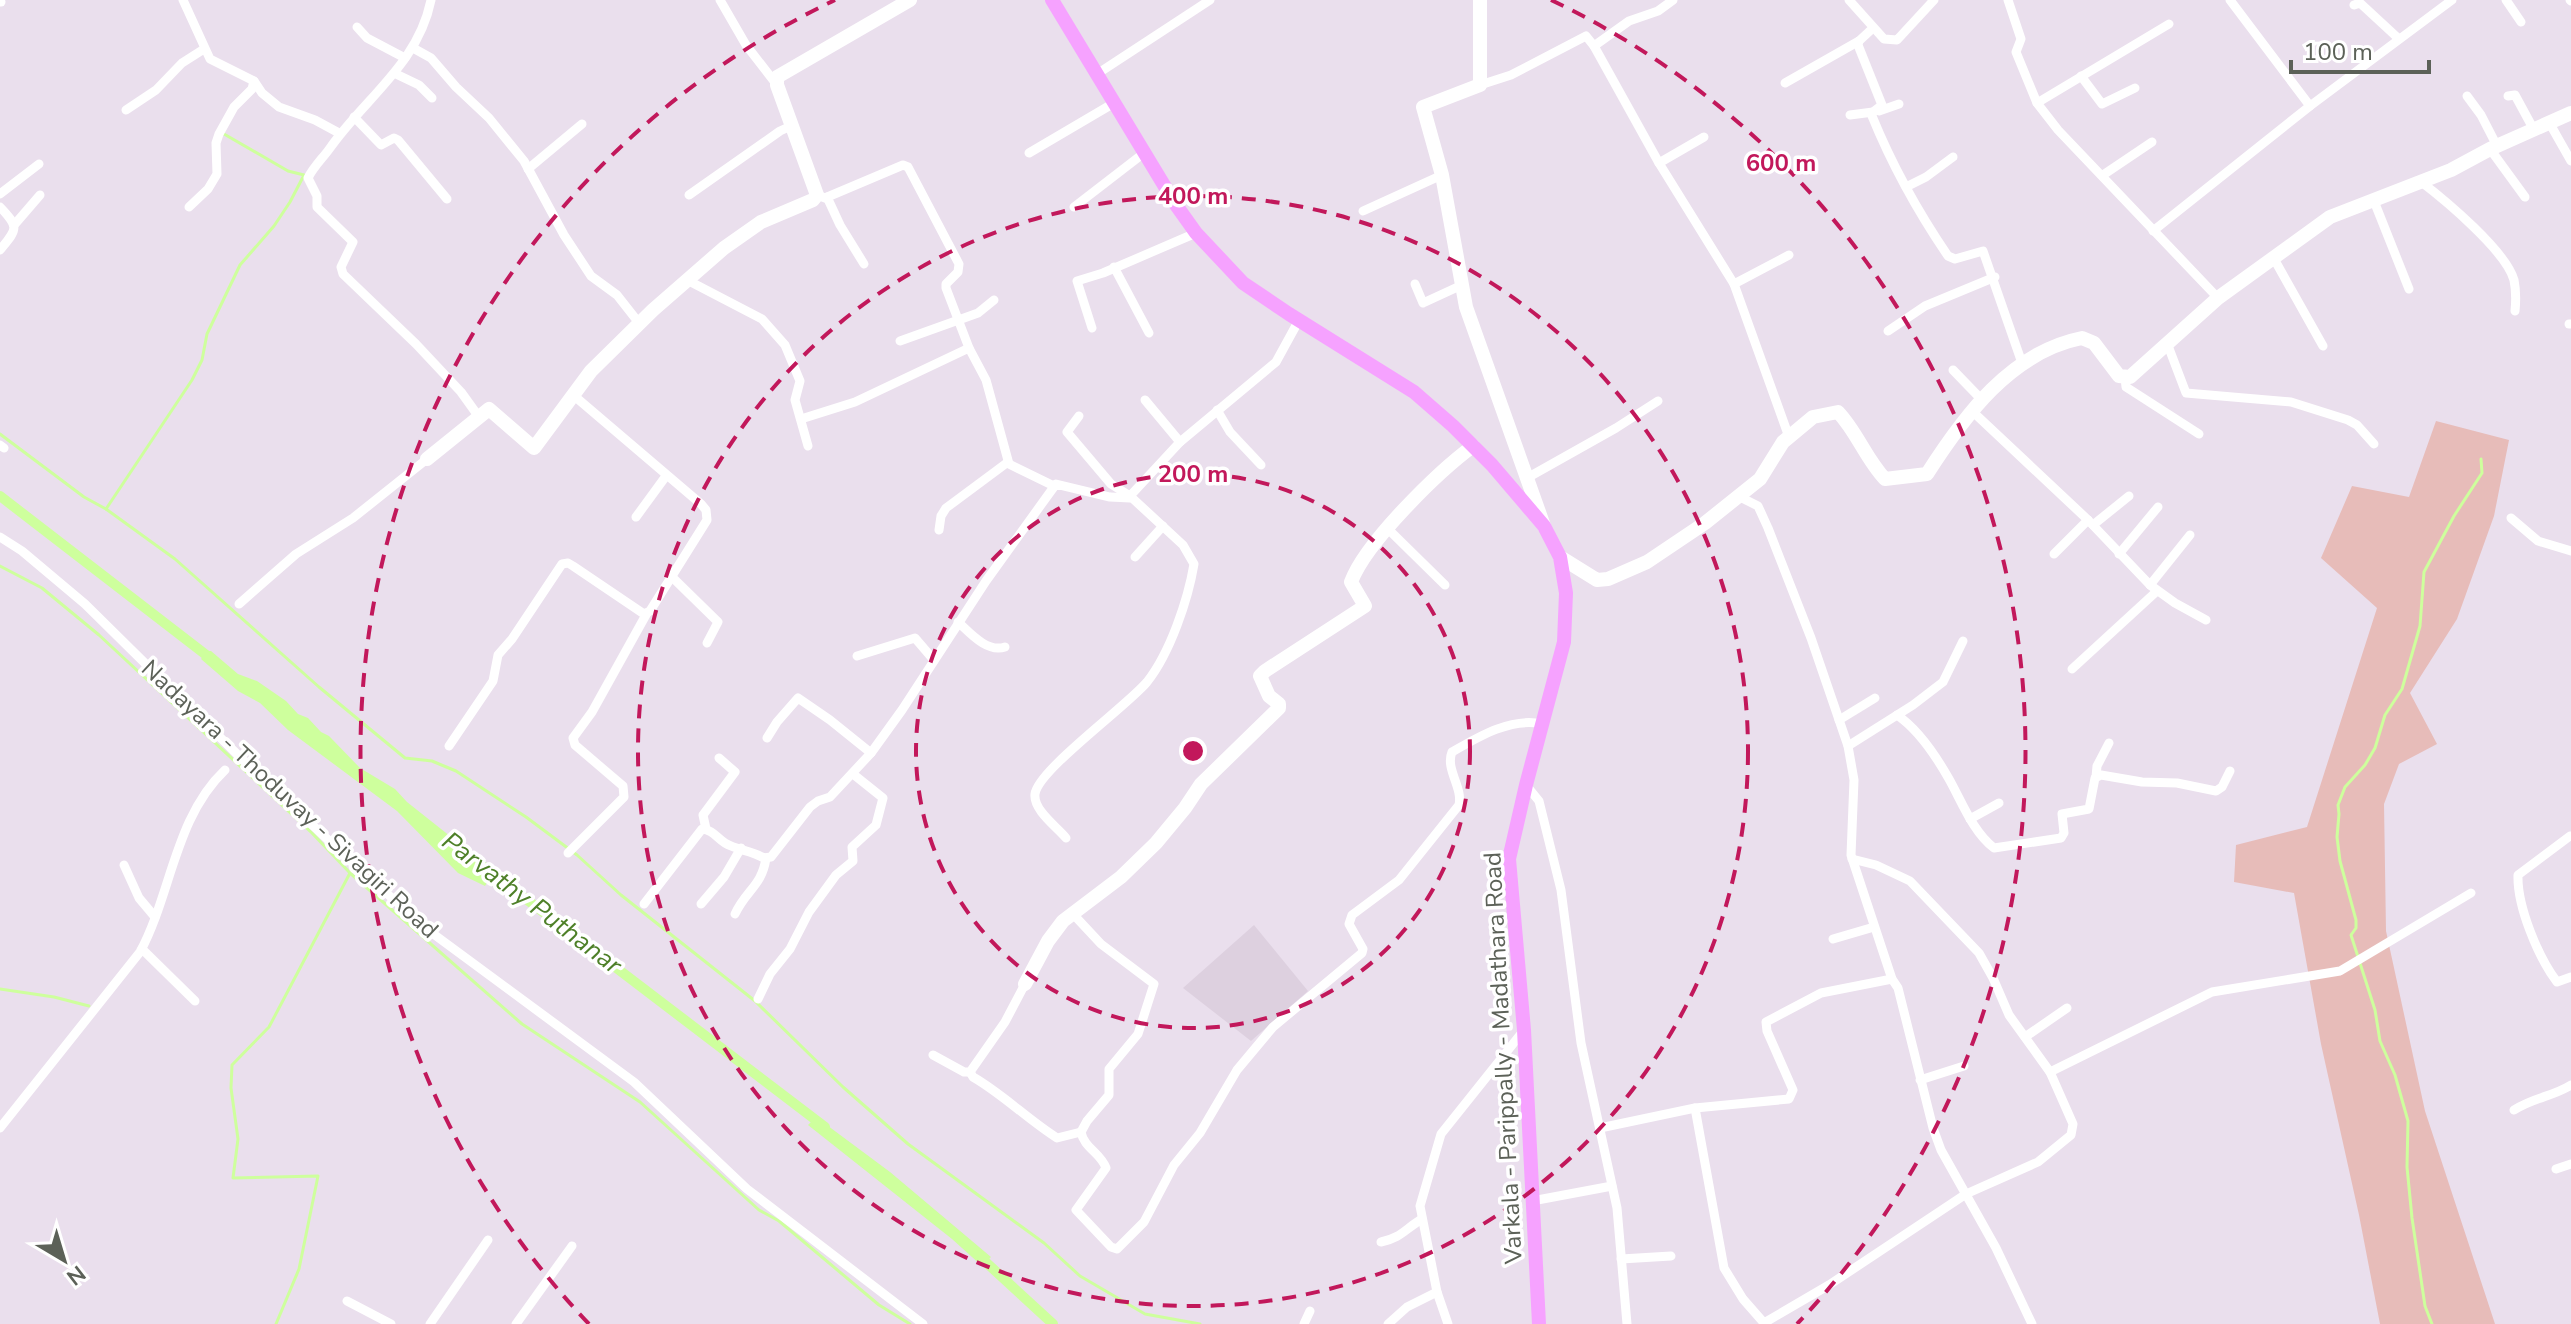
<svg xmlns="http://www.w3.org/2000/svg" width="2571" height="1324" viewBox="0 0 2571 1324" font-family="'Nunito Sans',sans-serif">
<style>
.education{fill:#ddd0df}
.green{fill:#e7bcb9}
.water{fill:#ceff9d}
.lines{fill:none;stroke-linecap:round;stroke-linejoin:round}
.stream{stroke:#ceff9d;stroke-width:3}
.canal{stroke:#ceff9d;stroke-width:10}
.minor{stroke:#fff;stroke-width:9}
.secondary{stroke:#fff;stroke-width:14}
.primary{stroke:#f6a2ff;stroke-width:14}
.ring{fill:none;stroke:#c2185b;stroke-width:4;stroke-dasharray:14 10}
.labels{text-anchor:middle;dominant-baseline:central;stroke-width:7;stroke-linejoin:round;paint-order:stroke}
.street-label{font-size:24px;fill:#5c6158;stroke:#fff}
.water-label{font-size:26px;font-style:italic;fill:#4e8028;stroke:#fff}
.centre{fill:#c2185b;stroke:#fff;stroke-width:4}
.ring-label{font-size:24px;text-anchor:middle;font-weight:bold;fill:#c2185b;stroke:#fff;stroke-width:7;stroke-linejoin:round;paint-order:stroke}
</style>
<rect width="100%" height="100%" fill="#eadfed"/>
<path class="education" d="M 1254,925 L 1308,991 L 1251,1041 L 1183,988 Z"/>
<path class="green" d="M 2436,421 L 2509,440 L 2494,516 L 2457,619 L 2410,693 L 2437,744 L 2399,764 L 2384,804 L 2386,931 L 2425,1111 L 2495,1324 L 2380,1324 L 2359,1215 L 2321,1044 L 2294,893 L 2234,882 L 2236,845 L 2307,827 L 2377,608 L 2321,558 L 2352,486 L 2409,497 Z"/>
<g class="water">
<path d="M 207,651 L 211,651 L 238,674 L 257,681 L 286,701 L 298,714 L 308,718 L 321,732 L 329,736 L 360,768 L 395,789 L 407,802 L 494,871 L 485,886 L 458,873 L 397,811 L 288,730 L 260,703 L 238,691 L 201,659 Z"/>
<path d="M 816,1117 L 890,1172 L 991,1257 L 982,1266 L 952,1239 L 808,1125 Z"/>
</g>
<g class="lines">
<g class="stream">
<path d="M 224,134 L 288,171 L 304,175 L 290,202 L 274,226 L 240,265 L 207,334 L 202,360 L 192,380 L 106,509 L 175,559 L 319,687 L 405,758 L 432,761 L 456,771 L 526,817 L 577,855 L 621,895 L 755,1001 L 843,1087 L 908,1144 L 1044,1243 L 1080,1276 L 1145,1314 L 1200,1324"/>
<path d="M 0,434 L 84,497 L 106,509"/>
<path d="M 0,566 L 42,588 L 99,635 L 312,833 L 350,873 L 522,1024 L 640,1102 L 759,1210 L 779,1221 L 879,1305 L 910,1324"/>
<path d="M 0,989 L 54,997 L 89,1006"/>
<path d="M 276,1324 L 299,1269 L 318,1176 L 233,1178 L 238,1139 L 231,1088 L 232,1065 L 269,1027 L 350,873"/>
<path d="M 2432,1324 L 2425,1306 L 2412,1218 L 2407,1167 L 2408,1121 L 2395,1075 L 2380,1041 L 2375,1010 L 2351,935 L 2356,928 L 2356,920 L 2340,861 L 2337,837 L 2339,814 L 2338,805 L 2345,787 L 2365,765 L 2375,748 L 2385,715 L 2402,689 L 2420,626 L 2424,572 L 2454,516 L 2482,473 L 2481,459"/>
</g>
<g class="canal">
<path d="M 0,496 L 214,661"/>
<path d="M 484,867 L 825,1127"/>
<path d="M 978,1255 L 1053,1324"/>
</g>
<g class="minor">
<path d="M 183,0 L 210,59 L 254,81 L 262,93 L 279,107 L 315,120 L 339,133"/>
<path d="M 431,0 C 418,64 365,98 330,148 C 323,158 314,166 308,178 L 317,196 L 317,207 L 353,242 L 341,267 L 343,274 L 416,344 L 461,392 L 479,417"/>
<path d="M 720,0 L 746,45 L 777,85"/>
<path d="M 1849,0 L 1884,39 L 1897,40 L 1934,0"/>
<path d="M 2008,0 L 2021,39 L 2016,52 L 2037,103 L 2058,130 L 2218,298"/>
<path d="M 2230,0 L 2310,106"/>
<path d="M 2506,0 L 2521,22"/>
<path d="M 2570,0 L 2571,1"/>
<path d="M 0,2 L 1,2"/>
<path d="M 2354,5 L 2360,3 L 2399,39"/>
<path d="M 357,27 L 367,38 L 405,58"/>
<path d="M 1873,28 L 1859,41 L 1858,45 L 1882,105 L 1873,112 L 1872,116 C 1892,165 1918,212 1948,256 L 1955,259 L 1983,251 L 2022,363"/>
<path d="M 1594,46 L 1659,163 L 1704,137"/>
<path d="M 413,48 L 431,58 L 456,87 L 489,118 L 524,161 L 564,235 L 591,276 L 617,295 L 639,323"/>
<path d="M 396,74 L 419,85 L 432,98"/>
<path d="M 1097,74 L 1210,0"/>
<path d="M 2081,76 L 2102,104 L 2135,88"/>
<path d="M 1785,83 L 1859,41"/>
<path d="M 1480,85 L 1511,75 L 1586,36 L 1594,46 L 1629,21 L 1658,11 L 1673,0"/>
<path d="M 2467,96 L 2481,115 L 2497,146"/>
<path d="M 2508,96 L 2515,95 L 2534,130"/>
<path d="M 2037,103 L 2169,24"/>
<path d="M 126,110 L 156,90 L 182,63 L 204,49"/>
<path d="M 1879,111 L 1899,104"/>
<path d="M 1850,115 L 1873,112"/>
<path d="M 354,117 L 381,145 L 394,138 L 398,140 L 447,199"/>
<path d="M 2550,124 L 2571,161"/>
<path d="M 2490,149 L 2525,197"/>
<path d="M 1029,153 L 1114,103"/>
<path d="M 1659,163 L 1734,284 L 1789,255"/>
<path d="M 528,169 L 582,124"/>
<path d="M 2103,175 L 2152,142"/>
<path d="M 2420,181 C 2445,200 2506,251 2514,280 C 2516,290 2516,301 2515,311"/>
<path d="M 1906,187 L 1926,177 L 1953,157"/>
<path d="M 0,194 L 39,164"/>
<path d="M 689,195 L 780,131 L 791,126"/>
<path d="M 817,195 L 825,198 L 903,165 L 908,167 L 959,264 L 958,272 L 946,284 L 946,288 L 969,348 L 986,380 L 1009,464 L 1054,486"/>
<path d="M 827,197 L 840,225 L 864,264"/>
<path d="M 2374,201 L 2409,289"/>
<path d="M 0,207 C 20,228 17,229 0,250"/>
<path d="M 189,207 L 208,189 L 217,174 L 216,143 L 219,134 L 234,107 L 252,89 L 254,81"/>
<path d="M 1074,207 L 1144,153"/>
<path d="M 1363,211 L 1442,175"/>
<path d="M 15,224 L 40,195"/>
<path d="M 2153,231 L 2310,106 L 2452,0"/>
<path d="M 2273,257 L 2323,346"/>
<path d="M 1114,267 L 1149,333"/>
<path d="M 687,280 L 762,319 L 785,345 L 800,381 L 795,400 L 808,446"/>
<path d="M 1415,284 L 1423,303 L 1462,285"/>
<path d="M 1734,284 L 1789,437"/>
<path d="M 2569,324 L 2571,324"/>
<path d="M 1092,328 L 1077,281 L 1103,273 L 1196,233"/>
<path d="M 1888,331 L 1925,306 L 1995,277"/>
<path d="M 900,341 L 978,313 L 994,300"/>
<path d="M 2167,343 L 2186,393 L 2291,402 L 2348,420 L 2357,425 L 2374,444"/>
<path d="M 1953,370 L 1982,400"/>
<path d="M 2125,377 L 2126,387 L 2199,434"/>
<path d="M 1145,400 L 1180,442"/>
<path d="M 1217,410 L 1230,432 L 1261,465"/>
<path d="M 1972,411 L 2088,520 L 2150,585 L 2175,603 L 2206,620"/>
<path d="M 1079,416 L 1067,432 L 1111,484 L 1130,496"/>
<path d="M 801,419 L 855,402 L 969,348"/>
<path d="M 0,445 L 4,448"/>
<path d="M 1527,478 L 1616,428 L 1658,401"/>
<path d="M 1738,496 L 1758,506 L 1768,528 L 1811,638 L 1848,746 L 1854,780 L 1851,855 L 1892,979 L 1898,988 L 1933,1128 L 1941,1150 L 1996,1248 L 2032,1324"/>
<path d="M 636,517 L 666,476"/>
<path d="M 2511,518 L 2538,541 L 2571,551"/>
<path d="M 2093,525 L 2129,496"/>
<path d="M 1388,529 L 1445,585"/>
<path d="M 939,530 L 941,516 L 946,508 L 1008,462"/>
<path d="M 0,537 L 22,551 L 85,604 L 241,758 L 357,867 L 428,930 L 634,1082 L 747,1189 L 923,1324"/>
<path d="M 2054,554 L 2088,520"/>
<path d="M 2119,554 L 2158,507"/>
<path d="M 1135,557 L 1163,526"/>
<path d="M 671,576 L 718,622 L 707,643"/>
<path d="M 2150,585 L 2190,535"/>
<path d="M 239,604 L 296,554 L 353,518 L 427,459"/>
<path d="M 958,622 C 970,633 987,653 1005,647"/>
<path d="M 857,656 L 915,638 L 933,659"/>
<path d="M 2072,669 L 2157,591"/>
<path d="M 1897,715 C 1919,730 1936,756 1949,779 C 1962,802 1973,832 1994,848 L 2061,838 L 2064,833 L 2062,814 L 2089,809 L 2095,778 L 2101,775 L 2142,782 L 2177,783 L 2216,791 L 2222,787 L 2230,771"/>
<path d="M 1839,720 L 1875,698"/>
<path d="M 767,738 L 777,722 L 798,698 L 830,720 L 871,753"/>
<path d="M 449,746 L 493,681 L 498,655 L 512,639 L 562,564 L 568,563 L 573,566 L 644,614 L 650,611 L 707,520 L 706,510 L 701,504 L 572,394"/>
<path d="M 1848,746 L 1913,705 L 1943,682 L 1963,641"/>
<path d="M 2096,777 L 2097,766 L 2109,743"/>
<path d="M 1526,785 L 1539,801 L 1561,890 L 1581,1043 L 1617,1208 L 1627,1324"/>
<path d="M 1970,819 L 1999,803"/>
<path d="M 706,829 L 703,815 L 735,772 L 719,758"/>
<path d="M 2570,836 L 2518,875 C 2517,906 2538,957 2557,982 L 2571,977"/>
<path d="M 1066,838 C 1057,827 1033,810 1035,794 C 1038,770 1127,706 1147,682 C 1170,653 1188,600 1194,564 L 1183,545 L 1130,496 L 1180,442 L 1276,362 L 1299,320"/>
<path d="M 568,853 L 624,797 L 623,786 L 575,745 L 573,738 L 592,712 L 647,613"/>
<path d="M 124,865 L 139,898 L 155,917"/>
<path d="M 644,904 L 702,829 C 713,830 716,837 725,843 C 736,850 750,850 764,858 L 771,857 L 810,807 L 818,801 L 830,797 L 871,753 L 902,710 L 986,581 L 1056,484 L 1110,497 L 1130,498"/>
<path d="M 701,904 L 724,877 L 741,848"/>
<path d="M 735,914 C 746,890 762,886 766,858"/>
<path d="M 1073,914 L 1101,944 L 1154,984 L 1138,1034 L 1109,1069 L 1109,1095 L 1087,1121 L 1081,1132 C 1084,1148 1101,1153 1106,1168 L 1076,1210 L 1111,1247 L 1117,1249 L 1144,1222 L 1174,1165 L 1200,1133 L 1237,1070 L 1273,1027 L 1362,953 L 1363,949 L 1349,924 L 1352,915 L 1399,880 L 1459,805 C 1463,787 1445,769 1452,752 C 1478,737 1511,717 1542,724"/>
<path d="M 1833,939 L 1874,927"/>
<path d="M 142,949 L 195,1001"/>
<path d="M 758,999 L 770,974 L 790,949 L 809,912 L 836,875 L 853,861 L 852,847 L 876,825 L 883,798 L 853,774"/>
<path d="M 2025,1037 L 2067,1008"/>
<path d="M 933,1055 L 964,1072 L 970,1072 L 1005,1022 L 1025,984"/>
<path d="M 970,1072 L 973,1077 C 1004,1095 1027,1119 1057,1138 L 1081,1132"/>
<path d="M 2050,1072 L 2212,992 L 2340,971 L 2471,893"/>
<path d="M 1920,1080 L 1964,1066"/>
<path d="M 1695,1108 L 1724,1268 L 1743,1299 L 1764,1323 L 1829,1285 L 1966,1194 L 2038,1162 L 2071,1135 L 2073,1124 L 2050,1072 L 2009,1015 L 1993,978 L 1979,953 L 1910,881 L 1876,865 L 1852,859"/>
<path d="M 2514,1110 C 2534,1097 2552,1097 2571,1085"/>
<path d="M 0,1128 L 140,952 C 171,895 175,817 225,770"/>
<path d="M 1600,1128 L 1695,1108 L 1789,1099 L 1793,1090 L 1767,1031 L 1766,1022 L 1821,993 L 1892,979"/>
<path d="M 2556,1169 L 2571,1164"/>
<path d="M 1532,1201 L 1612,1186"/>
<path d="M 1381,1242 C 1401,1238 1405,1229 1422,1219"/>
<path d="M 1621,1259 L 1671,1256"/>
<path d="M 347,1301 L 391,1324"/>
<path d="M 430,1324 L 488,1240"/>
<path d="M 516,1324 L 572,1246"/>
<path d="M 1304,1324 L 1310,1311"/>
<path d="M 1388,1324 L 1407,1307 L 1437,1292"/>
<path d="M 1448,1324 L 1437,1292 L 1420,1206 L 1441,1134 L 1524,1030"/>
</g>
<g class="secondary">
<path d="M 1480,0 L 1480,85 L 1423,107 L 1442,175 L 1466,307 L 1544,526"/>
<path d="M 427,459 L 489,409 L 534,448 L 591,371 L 653,310 L 724,248 L 761,222 L 813,200 L 817,195 L 777,85 L 777,77 L 910,0"/>
<path d="M 1560,557 L 1597,580 L 1608,579 L 1647,562 L 1705,523 L 1760,479 L 1783,442 L 1813,417 L 1838,412 C 1857,432 1866,459 1885,479 L 1927,474 C 1964,416 2011,352 2082,338 L 2094,343 L 2119,376 L 2130,377 L 2218,298 L 2330,217 L 2451,170 L 2490,149 L 2571,113"/>
<path d="M 1025,984 L 1048,941 L 1063,921 L 1121,877 L 1156,843 L 1185,808 L 1201,784 L 1279,708 L 1279,704 L 1269,696 L 1260,676 L 1265,671 L 1365,606 L 1351,582 C 1366,542 1438,472 1473,446"/>
</g>
<path class="primary" d="M 1052,0 L 1176,205 L 1196,233 L 1243,283 L 1289,314 L 1414,392 L 1453,426 L 1492,465 L 1544,526 L 1560,557 L 1566,593 L 1564,642 L 1526,785 L 1509,859 L 1524,1030 L 1539,1324"/>
</g>
<g class="ring">
<circle cx="1193" cy="751" r="277"/>
<circle cx="1193" cy="751" r="555"/>
<path d="M589 1324A832 832 0 0 1 835 0M1551 0A832 832 0 0 1 1797 1324"/>
</g>
<g class="labels">
<g class="street-label">
<text transform="translate(290 799) rotate(43)">Nadayara - Thoduvay - Sivagiri Road</text>
<text transform="translate(1503 1058) rotate(-93)">Varkala - Parippally - Madathara Road</text>
</g>
<g class="water-label">
<text transform="translate(532 903) rotate(37)">Parvathy Puthanar</text>
</g>
</g>
<circle cx="1193" cy="751" r="12" class="centre"/>
<g class="ring-label">
<text x="1781" y="171">600 m</text>
<text x="1193" y="204">400 m</text>
<text x="1193" y="482">200 m</text>
</g>
<g transform="translate(64 1260) rotate(142)" stroke="#ffffff" stroke-width="6" paint-order="stroke">
<path d="M0-6L14 30L0 20L-14 30Z" fill="#5c6158"/>
<text y="-12" font-size="22" font-weight="bold" text-anchor="middle" fill="#5c6158">N</text>
</g>
<path d="M2291 60v12h138v-12" fill="none" stroke="#5c6158" stroke-width="4"/>
<text x="2303" y="60" font-size="24" fill="#5c6158" stroke="#ffffff" stroke-width="6" paint-order="stroke">100 m</text>
</svg>
